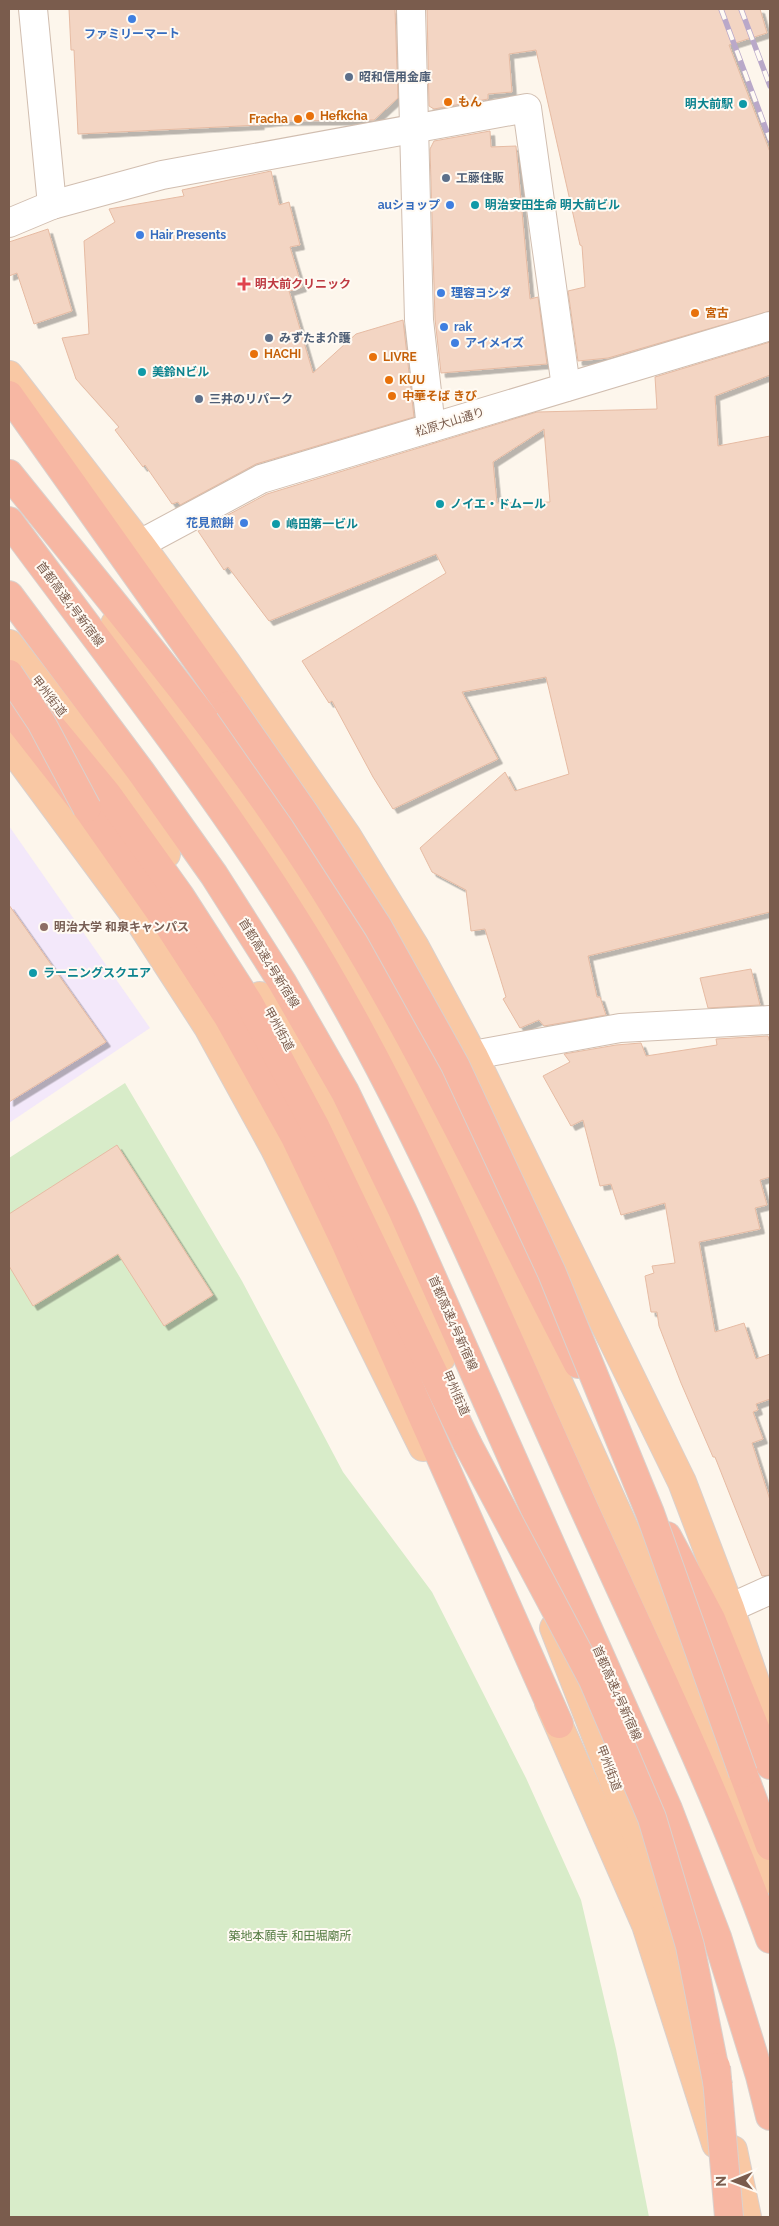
<svg xmlns="http://www.w3.org/2000/svg" width="779" height="2226" viewBox="0 0 779 2226" font-family="Raleway,'Noto Sans JP',sans-serif">
<style>
.education{fill:#f3e8fa}
.green{fill:#d8ecc9}
.building{fill:#f3d5c3;stroke:#e6bba3;fill-rule:evenodd;filter:url(#shadow)}
.lines{fill:none;stroke-linecap:round;stroke-linejoin:round}
.minor-casing{stroke:#d1beb0;stroke-width:30}
.trunk-casing{stroke:#dad1cd;stroke-width:30}
.motorway-casing{stroke:#dad1cd;stroke-width:30}
.minor{stroke:#fff;stroke-width:28}
.trunk{stroke:#f9c8a4;stroke-width:28}
.motorway{stroke:#f7b7a3;stroke-width:28}
.rail-casing{stroke:#b9a8c9;stroke-width:5.5}
.rail{stroke:#fffaf3;stroke-width:4;stroke-dasharray:11;stroke-linecap:butt}
.motorway-bridge-casing{stroke:#dad1cd;stroke-width:30;stroke-linecap:butt}
.motorway-bridge{stroke:#f7b7a3;stroke-width:28}
.shop-dot{fill:#3f7fe0;stroke:#fffaf3;stroke-width:2}
.service-dot{fill:#5c6f8a;stroke:#fffaf3;stroke-width:2}
.food-dot{fill:#e8710a;stroke:#fffaf3;stroke-width:2}
.culture-dot{fill:#0f9aa8;stroke:#fffaf3;stroke-width:2}
.health-dot{fill:#e0444e;stroke:#fffaf3;stroke-width:2}
.education-dot{fill:#8d6e63;stroke:#fffaf3;stroke-width:2}
.labels{text-anchor:middle;dominant-baseline:central;stroke-width:4;stroke-linejoin:round;paint-order:stroke}
.shop-label{font-size:12px;font-weight:bold;fill:#366cbe;stroke:#fffaf3;text-anchor:start}
.service-label{font-size:12px;font-weight:bold;fill:#4e5e75;stroke:#fffaf3;text-anchor:start}
.food-label{font-size:12px;font-weight:bold;fill:#c56008;stroke:#fffaf3;text-anchor:start}
.culture-label{font-size:12px;font-weight:bold;fill:#0d838f;stroke:#fffaf3;text-anchor:start}
.health-label{font-size:12px;font-weight:bold;fill:#be3a42;stroke:#fffaf3;text-anchor:start}
.street-label{font-size:12px;fill:#7a5c4d;stroke:#fffaf3}
.education-label{font-size:12px;font-weight:bold;fill:#785e54;stroke:#fffaf3;text-anchor:start}
.park-label{font-size:12px;fill:#537a41;stroke:#fffaf3}
</style>
<defs>
<filter id="shadow"><feDropShadow dx="4.5" dy="4.5" stdDeviation="0" flood-color="#0004"/></filter>
</defs>
<rect width="100%" height="100%" fill="#fdf6ec"/>
<path class="education" d="M 9,826 L 150,1028 L 9,1123 Z"/>
<path class="green" d="M 125,1083 L 242,1281 L 343,1472 L 432,1592 L 526,1778 L 581,1900 L 616,2049 L 649,2217 L 9,2217 L 9,1158 Z"/>
<g class="building">
<path d="M 69,9 L 395,9 L 398,98 L 374,120 L 279,121 L 259,123 L 260,125 L 78,134 L 74,50 L 71,50 Z"/>
<path d="M 427,9 L 760,9 L 767,33 L 729,45 L 770,152 L 770,311 L 608,358 L 578,361 L 568,291 L 585,287 L 582,246 L 580,245 L 536,50 L 509,54 L 512,92 L 488,94 L 488,99 L 434,109 L 429,106 Z"/>
<path d="M 490,131 L 491,147 L 516,146 L 530,299 L 538,297 L 547,364 L 441,373 L 435,319 L 430,149 L 434,141 Z"/>
<path d="M 271,171 L 279,205 L 289,202 L 300,245 L 290,247 L 302,287 L 289,291 L 313,373 L 356,334 L 403,320 L 414,417 L 256,464 L 180,505 L 178,502 L 172,504 L 145,465 L 143,467 L 115,430 L 119,427 L 76,379 L 62,338 L 89,334 L 84,241 L 115,222 L 109,209 L 184,196 L 182,190 Z"/>
<path d="M 48,229 L 72,311 L 34,324 L 17,273 L 9,276 L 9,242 Z"/>
<path d="M 770,342 L 770,375 L 715,396 L 718,446 L 770,436 L 770,912 L 588,956 L 597,997 L 600,997 L 606,1015 L 544,1026 L 539,1020 L 520,1028 L 503,999 L 506,997 L 485,929 L 471,931 L 466,890 L 432,872 L 420,848 L 505,772 L 515,791 L 569,774 L 546,677 L 462,692 L 498,759 L 393,809 L 373,777 L 332,701 L 329,703 L 302,661 L 446,573 L 436,554 L 269,621 L 228,567 L 224,570 L 198,531 L 267,494 L 537,412 L 657,409 L 655,377 ZM 544,429 L 550,502 L 497,503 L 493,462 Z"/>
<path d="M 9,905 L 106,1042 L 9,1102 Z"/>
<path d="M 751,969 L 760,1005 L 708,1008 L 700,978 Z"/>
<path d="M 768,1036 L 770,1043 L 770,1177 L 760,1180 L 767,1205 L 755,1208 L 760,1229 L 699,1242 L 715,1332 L 744,1323 L 756,1359 L 770,1354 L 770,1399 L 756,1404 L 758,1410 L 753,1412 L 763,1439 L 752,1443 L 770,1500 L 770,1575 L 762,1576 L 715,1457 L 713,1457 L 681,1383 L 659,1326 L 657,1312 L 651,1312 L 645,1276 L 654,1273 L 652,1266 L 675,1263 L 665,1203 L 621,1215 L 611,1184 L 600,1186 L 583,1120 L 571,1126 L 543,1076 L 570,1062 L 564,1054 L 616,1045 L 641,1043 L 646,1056 L 717,1045 L 716,1039 Z"/>
<path d="M 117,1145 L 213,1295 L 164,1326 L 118,1254 L 33,1306 L 9,1266 L 9,1214 Z"/>
</g>
<g class="lines">
<g class="minor-casing">
<g id="minor">
<path d="M 33,9 L 52,205"/>
<path d="M 411,9 L 419,320 L 431,428"/>
<path d="M 9,223 L 52,205 L 162,175 L 527,108 L 566,387"/>
<path d="M 140,544 L 261,479 L 770,326"/>
<path d="M 473,1055 L 620,1028 L 770,1020"/>
<path d="M 730,1608 L 770,1590"/>
</g>
</g>
<g class="trunk-casing">
<g id="trunk">
<path d="M 9,375 L 140,544 L 226,662 L 347,836 L 415,947 L 473,1055 L 682,1482 L 730,1608 L 770,1725"/>
<path d="M 115,624 L 269,834 L 342,947 L 407,1063 L 465,1178 L 517,1291 L 677,1645 L 770,1879"/>
<path d="M 9,644 L 121,789 L 166,854"/>
<path d="M 9,745 L 140,922 L 208,1027 L 275,1149 L 423,1447"/>
<path d="M 260,996 L 325,1113 L 380,1226 L 441,1358"/>
<path d="M 554,1628 L 656,1889 L 692,2008"/>
<path d="M 549,1703 L 646,1925 L 716,2144"/>
<path d="M 733,2150 L 747,2217"/>
</g>
</g>
<g class="motorway-casing">
<g id="motorway">
<path d="M 9,395 L 229,705"/>
<path d="M 9,474 C 102,590 199,704 283,827 C 399,996 484,1184 578,1364"/>
<path d="M 9,521 C 115,665 232,811 323,965 C 419,1129 492,1304 570,1477 C 638,1630 713,1781 770,1939"/>
<path d="M 9,595 L 141,772 L 214,875 L 282,982 L 345,1092 L 403,1212 L 668,1809 L 717,1937 L 760,2076 L 770,2116"/>
<path d="M 9,708 L 87,808 L 160,912 L 228,1017 L 295,1137 L 346,1244 L 559,1724"/>
<path d="M 50,725 L 107,794 L 180,896 L 249,1003 L 315,1126 L 467,1443"/>
<path d="M 667,1536 L 711,1619 L 770,1765"/>
<path d="M 743,1773 L 770,1846"/>
</g>
</g>
<use href="#minor" class="minor"/>
<use href="#trunk" class="trunk"/>
<use href="#motorway" class="motorway"/>
<g class="rail-casing">
<g id="rail">
<path d="M 721,9 L 770,140"/>
<path d="M 741,9 L 770,86"/>
</g>
</g>
<use href="#rail" class="rail"/>
<g class="motorway-bridge-casing">
<g id="motorway-bridge">
<path d="M 9,674 L 41,722 L 87,808"/>
<path d="M 229,705 L 305,814 L 378,927 L 455,1065 L 552,1273 L 650,1513 L 743,1773"/>
<path d="M 467,1443 L 593,1680 L 652,1818 L 690,1946 L 718,2086"/>
<path d="M 716,2067 L 729,2217"/>
</g>
</g>
<use href="#motorway-bridge" class="motorway-bridge"/>
</g>
<g class="shop-dot">
<circle cx="132" cy="19" r="5"/>
<circle cx="450" cy="205" r="5"/>
<circle cx="140" cy="235" r="5"/>
<circle cx="441" cy="293" r="5"/>
<circle cx="444" cy="327" r="5"/>
<circle cx="455" cy="343" r="5"/>
<circle cx="244" cy="523" r="5"/>
</g>
<g class="service-dot">
<circle cx="349" cy="77" r="5"/>
<circle cx="446" cy="178" r="5"/>
<circle cx="269" cy="338" r="5"/>
<circle cx="199" cy="399" r="5"/>
</g>
<g class="food-dot">
<circle cx="448" cy="102" r="5"/>
<circle cx="310" cy="116" r="5"/>
<circle cx="298" cy="119" r="5"/>
<circle cx="695" cy="313" r="5"/>
<circle cx="254" cy="354" r="5"/>
<circle cx="373" cy="357" r="5"/>
<circle cx="389" cy="380" r="5"/>
<circle cx="392" cy="396" r="5"/>
</g>
<g class="culture-dot">
<circle cx="743" cy="104" r="5"/>
<circle cx="475" cy="205" r="5"/>
<circle cx="142" cy="372" r="5"/>
<circle cx="440" cy="504" r="5"/>
<circle cx="276" cy="524" r="5"/>
<circle cx="33" cy="973" r="5"/>
</g>
<path class="health-dot" d="M241.5 276.5h5v5h5v5h-5v5h-5v-5h-5v-5h5z"/>
<circle class="education-dot" cx="44" cy="927" r="5"/>
<g class="labels">
<g class="shop-label">
<text x="132" y="34" text-anchor="middle">ファミリーマート</text>
<text x="440" y="205" text-anchor="end">auショップ</text>
<text x="150" y="235">Hair Presents</text>
<text x="451" y="293">理容ヨシダ</text>
<text x="454" y="327">rak</text>
<text x="465" y="343">アイメイズ</text>
<text x="234" y="523" text-anchor="end">花見煎餅</text>
</g>
<g class="service-label">
<text x="359" y="77">昭和信用金庫</text>
<text x="456" y="178">工藤住販</text>
<text x="279" y="338">みずたま介護</text>
<text x="209" y="399">三井のリパーク</text>
</g>
<g class="food-label">
<text x="458" y="102">もん</text>
<text x="320" y="116">Hefkcha</text>
<text x="288" y="119" text-anchor="end">Fracha</text>
<text x="705" y="313">宮古</text>
<text x="264" y="354">HACHI</text>
<text x="383" y="357">LIVRE</text>
<text x="399" y="380">KUU</text>
<text x="402" y="396">中華そば きび</text>
</g>
<g class="culture-label">
<text x="733" y="104" text-anchor="end">明大前駅</text>
<text x="485" y="205">明治安田生命 明大前ビル</text>
<text x="152" y="372">美鈴Nビル</text>
<text x="450" y="504">ノイエ・ドムール</text>
<text x="286" y="524">嶋田第一ビル</text>
<text x="43" y="973">ラーニングスクエア</text>
</g>
<g class="health-label">
<text x="255" y="284">明大前クリニック</text>
</g>
<g class="street-label">
<text transform="translate(450 422) rotate(-17)">松原大山通り</text>
<text transform="translate(70 604) rotate(53)">首都高速4号新宿線</text>
<text transform="translate(49 696) rotate(52)">甲州街道</text>
<text transform="translate(269 963) rotate(58)">首都高速4号新宿線</text>
<text transform="translate(279 1029) rotate(61)">甲州街道</text>
<text transform="translate(453 1323) rotate(66)">首都高速4号新宿線</text>
<text transform="translate(456 1393) rotate(66)">甲州街道</text>
<text transform="translate(617 1693) rotate(66)">首都高速4号新宿線</text>
<text transform="translate(609 1768) rotate(69)">甲州街道</text>
</g>
<g class="education-label">
<text x="54" y="927">明治大学 和泉キャンパス</text>
</g>
<g class="park-label">
<text x="290" y="1936">築地本願寺 和田堀廟所</text>
</g>
</g>
<rect width="779" height="2226" fill="none" stroke="#7a5c4d" stroke-width="20"/>
<g transform="translate(734 2181) rotate(269)" stroke="#fffaf3" stroke-width="4" paint-order="stroke">
<path d="M0-4L9 19L0 12L-9 19Z" fill="#7a5c4d"/>
<text y="-8" font-size="14" font-weight="bold" text-anchor="middle" fill="#7a5c4d">N</text>
</g>
</svg>
